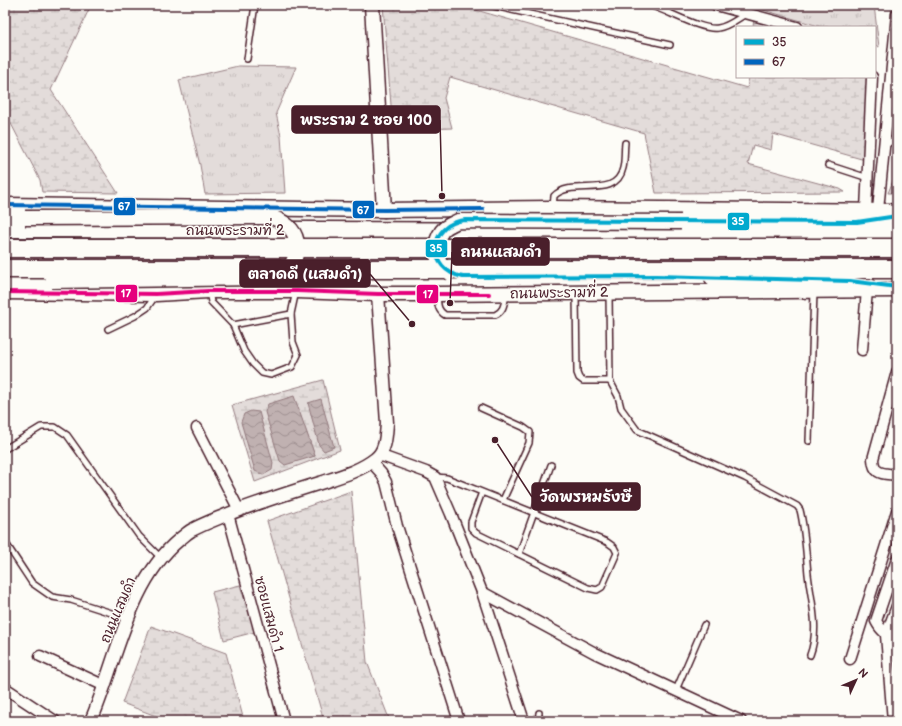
<svg xmlns="http://www.w3.org/2000/svg" width="902" height="726" viewBox="0 0 902 726" font-family="'Balsamiq Sans','Playpen Sans Thai',sans-serif">
<style>
.grass{fill:url(#grass-tufts);stroke:#967e82}
.wetland{fill:url(#wetland-marsh);stroke:#967e82;fill-rule:evenodd}
.water{fill:url(#water-waves);stroke:#91777b}
.lines{fill:none;stroke-linecap:round;stroke-linejoin:round}
.service-casing{stroke:#4a1f2b;stroke-width:8}
.minor-casing{stroke:#4a1f2b;stroke-width:13}
.tertiary-casing{stroke:#4a1f2b;stroke-width:15}
.secondary-casing{stroke:#4a1f2b;stroke-width:17}
.trunk-casing{stroke:#4a1f2b;stroke-width:19}
.service{stroke:#fdfcf7;stroke-width:5}
.minor{stroke:#fdfcf7;stroke-width:10}
.tertiary{stroke:#fdfcf7;stroke-width:12}
.secondary{stroke:#fdfcf7;stroke-width:14}
.trunk{stroke:#fdfcf7;stroke-width:16}
.secondary-bridge-casing{stroke:#4a1f2b;stroke-width:17;stroke-linecap:butt}
.motorway-bridge-casing{stroke:#4a1f2b;stroke-width:21;stroke-linecap:butt}
.secondary-bridge{stroke:#fdfcf7;stroke-width:14}
.motorway-bridge{stroke:#fdfcf7;stroke-width:18}
.bus-1-casing{stroke:#fdfcf7;stroke-width:7}
.bus-2-casing{stroke:#fdfcf7;stroke-width:7}
.bus-3-casing{stroke:#fdfcf7;stroke-width:7}
.bus-1{stroke:#00a9ce;stroke-width:4}
.bus-2{stroke:#0065bd;stroke-width:4}
.bus-3{stroke:#e5007d;stroke-width:4}
.labels{text-anchor:middle;dominant-baseline:central;stroke-width:3;stroke-linejoin:round;paint-order:stroke}
.street-label{font-size:14px;fill:#4a1f2b;stroke:#fdfcf7}
.leader{fill:none;stroke:#4a1f2b;stroke-width:1.5}
.callout-dot{fill:#4a1f2b;stroke:#fdfcf7;stroke-width:1.5}
.callout{fill:#4a1f2b;stroke:#4a1f2b;stroke-width:1.5}
.callout-label{font-size:15px;text-anchor:middle;font-weight:bold;fill:#fff}
.line-badge{stroke:#fdfcf7;stroke-width:1.5}
.badge-label{font-size:11px;text-anchor:middle;font-weight:bold;fill:#fff}
</style>
<defs>
<pattern id="grass-tufts" width="24" height="20" patternUnits="userSpaceOnUse"><rect width="24" height="20" fill="#e3dcda"/><path d="M3 7l-1-3M5 7V3M7 7l1-3M15 17l-1-3M17 17v-4M19 17l1-3" fill="none" stroke="#c4bcbb"/></pattern>
<pattern id="wetland-marsh" width="20" height="14" patternUnits="userSpaceOnUse"><rect width="20" height="14" fill="#e3dcda"/><path d="M1 5h8M5 5V1M11 12h8M15 12V8" fill="none" stroke="#c4bcbb"/></pattern>
<pattern id="water-waves" width="16" height="10" patternUnits="userSpaceOnUse"><rect width="16" height="10" fill="#c0b1b1"/><path d="M0 5q4-4 8 0t8 0" fill="none" stroke="#9e8f90"/></pattern>
</defs>
<rect width="100%" height="100%" fill="#fdfcf7"/>
<filter id="ink" filterUnits="userSpaceOnUse"><feTurbulence type="fractalNoise" baseFrequency=".025" numOctaves="2"/><feDisplacementMap in="SourceGraphic" scale="8" xChannelSelector="R" yChannelSelector="G"/><feConvolveMatrix kernelMatrix="1 2 1 2 8 2 1 2 1" color-interpolation-filters="sRGB"/></filter>
<g filter="url(#ink)">
<g class="grass">
<path d="M 746,5 L 874,5 L 879,47 L 875,45 L 875,27 L 822,27 Z"/>
<path d="M 238,66 L 296,67 L 276,113 L 281,136 L 285,193 L 205,194 L 200,165 L 179,80 Z"/>
<path d="M 897,171 L 897,193 L 888,193 Z"/>
</g>
<g class="wetland">
<path d="M 5,5 L 91,5 L 51,90 L 118,193 L 42,192 L 40,180 L 5,112 Z"/>
<path d="M 383,5 L 467,5 L 469,8 L 747,88 L 749,77 L 868,77 L 865,160 L 773,134 L 771,150 L 753,145 L 748,164 L 840,189 L 845,192 L 656,193 L 644,133 L 450,77 L 444,98 L 452,128 L 393,130 Z"/>
<path d="M 754,18 L 783,27 L 753,27 Z"/>
<path d="M 323,380 L 340,450 L 255,482 L 232,405 ZM 293,396 L 315,456 L 300,459 Z"/>
<path d="M 351,491 L 367,662 L 390,721 L 324,721 L 267,521 Z"/>
<path d="M 240,585 L 255,632 L 224,640 L 212,592 Z"/>
<path d="M 151,626 L 226,653 L 244,721 L 169,721 L 122,703 Z"/>
</g>
<g class="water">
<path d="M 294,396 L 315,456 L 285,465 L 280,461 L 265,412 L 268,404 Z"/>
<path d="M 321,399 L 334,447 L 324,451 L 319,445 L 308,403 Z"/>
<path d="M 251,411 L 259,412 L 273,463 L 272,470 L 263,475 L 255,471 L 241,422 L 244,414 Z"/>
</g>
<g class="lines">
<g class="service-casing">
<g id="service">
<path d="M 489,5 L 670,45"/>
<path d="M 649,5 C 667,10 702,31 718,28 C 728,27 737,19 746,14"/>
<path d="M 247,59 L 255,5"/>
<path d="M 885,146 L 897,137"/>
<path d="M 828,165 L 868,178"/>
<path d="M 553,207 L 554,196 C 572,177 616,201 623,168 C 625,160 624,151 625,143"/>
<path d="M 209,292 L 211,302 L 233,325 L 244,351 L 253,364 L 262,373 L 271,375 L 292,367 L 298,355 L 293,342 L 291,314 L 296,291"/>
<path d="M 609,293 L 610,381 L 618,396 L 621,408 L 637,430 L 745,478 L 797,506 L 800,510 C 805,530 806,553 808,574 C 811,601 820,629 810,655"/>
<path d="M 576,294 L 577,373 L 579,378 L 583,381 L 610,381"/>
<path d="M 437,295 C 438,304 437,310 445,315 L 495,315 C 504,311 504,304 506,295"/>
<path d="M 233,325 L 291,314"/>
<path d="M 108,329 L 135,316 L 147,308 L 156,295"/>
<path d="M 481,408 L 523,427 L 530,432 L 529,443 L 503,500"/>
<path d="M 809,441 L 814,292"/>
<path d="M 5,449 L 41,427 L 55,427 L 67,435 L 139,536 L 161,558"/>
<path d="M 436,477 L 447,478 L 607,542 L 614,547 L 617,553 L 602,587 L 597,590 L 588,588 L 476,533 L 471,528 L 471,522 L 482,492"/>
<path d="M 5,542 L 32,583 L 52,597 L 71,600 L 127,618"/>
<path d="M 519,554 L 551,465"/>
<path d="M 676,690 L 704,625"/>
<path d="M 538,721 L 539,713"/>
</g>
</g>
<g class="minor-casing">
<g id="minor">
<path d="M 716,5 L 797,27"/>
<path d="M 866,210 L 872,77"/>
<path d="M 878,210 L 897,14"/>
<path d="M 862,350 L 867,290"/>
<path d="M 897,372 L 873,459 C 874,476 884,473 897,475"/>
<path d="M 197,428 L 239,510"/>
<path d="M 379,455 L 426,472 L 435,477 L 451,514 L 482,592 L 524,721"/>
<path d="M 371,462 L 381,473 L 386,482 L 397,526 L 459,721"/>
<path d="M 228,514 L 284,721"/>
<path d="M 897,559 L 876,621 C 881,631 887,635 897,639"/>
<path d="M 482,592 L 595,653 L 741,721"/>
<path d="M 40,656 L 105,686"/>
<path d="M 850,659 L 897,511"/>
<path d="M 5,688 L 55,721"/>
<path d="M 893,721 L 886,635 L 897,606"/>
</g>
</g>
<g class="tertiary-casing">
<path id="tertiary" d="M 91,721 C 117,661 128,582 180,539 C 184,536 188,532 192,530 C 203,524 214,520 226,515 C 256,503 288,493 320,483 C 338,477 360,471 375,459 C 386,451 386,436 387,423 L 378,294"/>
</g>
<g class="secondary-casing">
<g id="secondary">
<path d="M 372,5 L 384,210"/>
<path d="M 5,205 L 384,210 L 553,208 L 897,211"/>
<path d="M 5,218 L 25,218"/>
<path d="M 681,222 L 857,222 L 890,217"/>
<path d="M 712,278 L 850,281 L 867,283"/>
<path d="M 5,281 L 52,281"/>
<path d="M 5,292 L 156,294 L 208,291 L 297,291 L 378,294 L 437,294 L 897,290"/>
</g>
</g>
<g class="trunk-casing">
<path id="trunk" d="M 5,229 L 897,232"/>
</g>
<use href="#service" class="service"/>
<use href="#minor" class="minor"/>
<use href="#tertiary" class="tertiary"/>
<use href="#secondary" class="secondary"/>
<use href="#trunk" class="trunk"/>
<g class="secondary-bridge-casing">
<g id="secondary-bridge">
<path d="M 25,218 L 270,217 C 300,224 307,255 282,274"/>
<path d="M 450,273 C 435,265 432,245 442,231 C 446,226 452,224 458,221 L 681,222"/>
<path d="M 52,281 L 258,278"/>
</g>
</g>
<g class="motorway-bridge-casing">
<g id="motorway-bridge">
<path d="M 5,248 L 897,248"/>
<path d="M 5,269 L 897,269"/>
</g>
</g>
<use href="#secondary-bridge" class="secondary-bridge"/>
<use href="#motorway-bridge" class="motorway-bridge"/>
<g class="bus-1-casing">
<path id="bus-1" d="M 897,216 L 857,222 L 465,220 C 427,224 426,270 463,277 L 656,276 L 850,281 L 897,287"/>
</g>
<g class="bus-2-casing">
<path id="bus-2" d="M 5,205 L 384,210 L 483,209"/>
</g>
<g class="bus-3-casing">
<path id="bus-3" d="M 5,292 L 156,294 L 208,291 L 297,291 L 378,294 L 489,294"/>
</g>
<use href="#bus-1" class="bus-1"/>
<use href="#bus-2" class="bus-2"/>
<use href="#bus-3" class="bus-3"/>
</g>
</g>
<g class="labels">
<g class="street-label">
<text x="235" y="230">ถนนพระรามที่ 2</text>
<text transform="translate(559 293) rotate(-1)">ถนนพระรามที่ 2</text>
<text transform="translate(118 610) rotate(-67)">ถนนแสมดำ</text>
<text transform="translate(269 614) rotate(75)">ซอยแสมดำ 1</text>
</g>
</g>
<path class="leader" d="M442 196L440 120M450 303L452 252M412 324L370 274M495 440L532 497"/>
<g class="callout-dot">
<circle cx="442" cy="196" r="4"/>
<circle cx="450" cy="303" r="4"/>
<circle cx="412" cy="324" r="4"/>
<circle cx="495" cy="440" r="4"/>
</g>
<g class="callout">
<rect x="292" y="106" width="148" height="27" rx="4"/>
<rect x="452" y="238" width="97" height="27" rx="4"/>
<rect x="240" y="260" width="130" height="27" rx="4"/>
<rect x="532" y="483" width="108" height="27" rx="4"/>
</g>
<g class="callout-label">
<text x="366" y="125">พระราม 2 ซอย 100</text>
<text x="501" y="257">ถนนแสมดำ</text>
<text x="305" y="279">ตลาดดี (แสมดำ)</text>
<text x="586" y="502">วัดพรหมรังษี</text>
</g>
<g class="line-badge">
<rect x="113" y="197" width="23" height="19" rx="4" fill="#0065bd"/>
<rect x="352" y="200" width="23" height="19" rx="4" fill="#0065bd"/>
<rect x="727" y="212" width="23" height="19" rx="4" fill="#00a9ce"/>
<rect x="425" y="239" width="23" height="19" rx="4" fill="#00a9ce"/>
<rect x="115" y="284" width="23" height="19" rx="4" fill="#e5007d"/>
<rect x="416" y="284" width="23" height="20" rx="4" fill="#e5007d"/>
</g>
<g class="badge-label">
<text x="124" y="210">67</text>
<text x="363" y="214">67</text>
<text x="738" y="225">35</text>
<text x="436" y="252">35</text>
<text x="126" y="297">17</text>
<text x="428" y="298">17</text>
</g>
<rect width="902" height="726" fill="none" stroke="#fdfcf7" stroke-width="20"/>
<rect x="10" y="10" width="882" height="706" fill="none" stroke="#4a1f2b" stroke-width="1.5" filter="url(#ink)"/>
<rect x="736" y="26" width="140" height="52" fill="#fdfcf7" stroke="#b5a4a5"/>
<rect x="744" y="39" width="20" height="6" fill="#00a9ce" stroke="#b5a4a5"/>
<text x="772" y="46" font-size="12" fill="#4a1f2b">35</text>
<rect x="744" y="59" width="20" height="6" fill="#0065bd" stroke="#b5a4a5"/>
<text x="772" y="66" font-size="12" fill="#4a1f2b">67</text>
<g transform="translate(856 680) rotate(46)" stroke="#fdfcf7" stroke-width="3" paint-order="stroke">
<path d="M0-3L7 15L0 10L-7 15Z" fill="#4a1f2b"/>
<text y="-6" font-size="11" font-weight="bold" text-anchor="middle" fill="#4a1f2b">N</text>
</g>
</svg>
